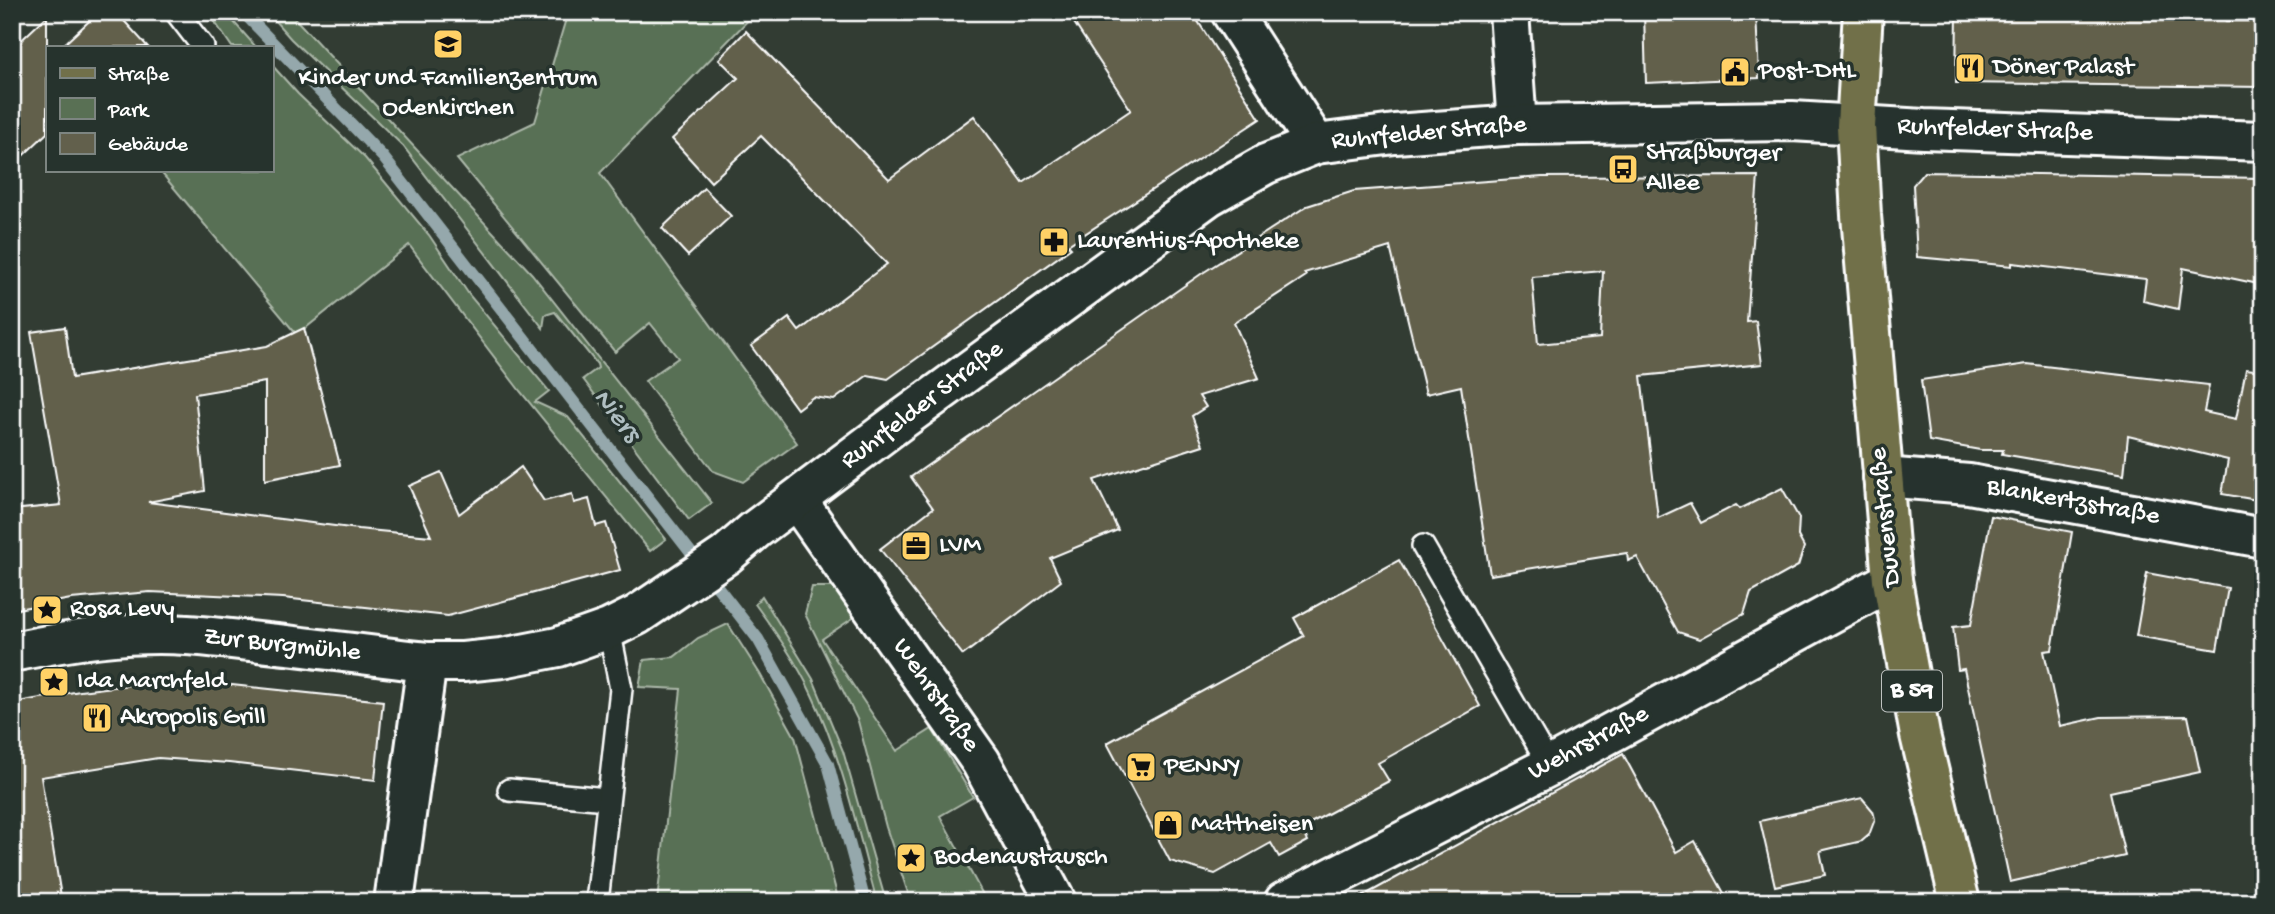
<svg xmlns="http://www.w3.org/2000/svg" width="2275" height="914" viewBox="0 0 2275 914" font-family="'Gochi Hand',sans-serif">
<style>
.green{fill:#597054;stroke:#acb8aa;stroke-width:2}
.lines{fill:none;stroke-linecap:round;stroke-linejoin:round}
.stream{stroke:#95a8ac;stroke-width:12}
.building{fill:#62604c;stroke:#fff;stroke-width:2;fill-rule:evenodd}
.lane-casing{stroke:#fff;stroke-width:26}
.street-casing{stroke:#fff;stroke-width:44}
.secondary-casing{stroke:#fff;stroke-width:44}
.primary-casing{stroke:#fff;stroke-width:44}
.lane{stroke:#26332d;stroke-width:21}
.street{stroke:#26332d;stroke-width:38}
.secondary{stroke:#26332d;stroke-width:38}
.primary{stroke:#71704a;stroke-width:38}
.labels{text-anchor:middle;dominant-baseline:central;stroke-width:7;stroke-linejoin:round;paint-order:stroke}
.shield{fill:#26332d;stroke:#bec2c0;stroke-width:2}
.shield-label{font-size:24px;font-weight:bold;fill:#fff}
.poi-label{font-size:26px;fill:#fff;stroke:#26332d;text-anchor:start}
.street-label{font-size:26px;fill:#fff;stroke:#26332d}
.water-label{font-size:28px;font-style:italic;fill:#afbec1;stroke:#26332d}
</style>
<rect width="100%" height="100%" fill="#323c33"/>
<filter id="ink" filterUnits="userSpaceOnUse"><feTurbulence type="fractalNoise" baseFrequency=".0143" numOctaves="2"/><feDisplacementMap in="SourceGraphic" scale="14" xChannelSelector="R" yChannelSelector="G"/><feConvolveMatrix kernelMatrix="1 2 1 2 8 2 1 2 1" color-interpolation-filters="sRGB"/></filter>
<g filter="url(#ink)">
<g class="green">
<path d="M 208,12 L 225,12 L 256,47 L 232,47 Z"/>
<path d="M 267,12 L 289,12 L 532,274 L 712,503 L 689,520 L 583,379 L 598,368 L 597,364 L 555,312 L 545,315 L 543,328 L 403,146 L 291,39 Z"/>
<path d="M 568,12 L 756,12 L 600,173 L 797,443 L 743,482 L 713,471 L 645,381 L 678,358 L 650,323 L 615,352 L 457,159 L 535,122 Z"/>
<path d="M 271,64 L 298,94 L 365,158 L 429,235 L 470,296 L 549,391 L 535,402 L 568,417 L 666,539 L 650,551 L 520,391 L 409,245 L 297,335 L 159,170 L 271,170 Z"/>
<path d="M 812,587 L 834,587 L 856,616 L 822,639 L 897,751 L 932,729 L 973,797 L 940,816 L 987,902 L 911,902 L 886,827 L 858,721 L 805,614 Z"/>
<path d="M 762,596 L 813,679 L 843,751 L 886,902 L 877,902 C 858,833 843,760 812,695 C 797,662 776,633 755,604 Z"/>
<path d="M 728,624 L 760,674 L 795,737 L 839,902 L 657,902 L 681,689 L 639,687 L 644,660 L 674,657 L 698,638 Z"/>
</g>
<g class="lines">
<path class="stream" d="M 243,12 L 383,157 L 758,639 L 828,764 L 865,902"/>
</g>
<g class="building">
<path d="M 99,12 L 116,12 L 148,47 L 61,47 Z"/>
<path d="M 1067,12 L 1192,12 L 1260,119 L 1068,245 L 1071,248 L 888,379 L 868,375 L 834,400 L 813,397 L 797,409 L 751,346 L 789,318 L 799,331 L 887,264 L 761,136 L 711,182 L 672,139 L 738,78 L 719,59 L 746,31 L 889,179 L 974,116 L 1023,183 L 1131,110 Z"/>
<path d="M 1644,12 L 1756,12 L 1759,78 L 1646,83 Z"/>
<path d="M 1957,12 L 2227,12 L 2226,21 L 2263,21 L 2263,87 L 1956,83 Z"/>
<path d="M 47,16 L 47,133 L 12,166 L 12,49 Z"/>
<path d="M 1924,172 L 2263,178 L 2263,285 L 2183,268 L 2178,309 L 2143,301 L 2146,279 L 2012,263 L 2012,266 L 1917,257 L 1913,185 Z"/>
<path d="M 1758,176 L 1747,322 L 1756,321 L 1762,364 L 1641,376 L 1658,518 L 1690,503 L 1701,523 L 1736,505 L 1740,509 L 1782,488 L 1799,518 L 1798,536 L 1804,547 L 1798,566 L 1751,592 L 1744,614 L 1699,639 L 1678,632 L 1637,557 L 1628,561 L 1627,553 L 1490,575 L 1461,386 L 1426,394 L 1390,247 L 1304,273 L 1306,276 L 1234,323 L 1259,378 L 1199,396 L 1206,407 L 1192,416 L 1203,445 L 1094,480 L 1118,530 L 1050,558 L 1061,581 L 963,655 L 880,549 L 933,508 L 911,477 L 1201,274 L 1307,206 L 1354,191 L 1542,177 ZM 1603,271 L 1600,338 L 1538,344 L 1532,277 Z"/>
<path d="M 704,188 L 731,216 L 688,256 L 662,228 Z"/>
<path d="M 65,327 L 72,378 L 267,346 L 304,328 L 340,465 L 265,480 L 265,382 L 195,394 L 205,491 L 148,502 L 358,529 L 431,536 L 409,486 L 441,472 L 459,514 L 521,467 L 544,501 L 572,494 L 574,503 L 589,499 L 596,526 L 606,523 L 620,570 L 448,616 L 283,598 L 150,592 L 71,599 L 12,610 L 12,510 L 61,505 L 31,332 Z"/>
<path d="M 2027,364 L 2209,385 L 2204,412 L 2236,419 L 2246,369 L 2263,371 L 2263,501 L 2222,494 L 2228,460 L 2128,436 L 2124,475 L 2002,454 L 2003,450 L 1980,450 L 1929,441 L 1921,380 Z"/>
<path d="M 1991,516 L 2072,532 L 2052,650 L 2044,651 L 2060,726 L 2101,717 L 2188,716 L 2200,772 L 2110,792 L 2125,856 L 2010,882 L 1964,669 L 1958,670 L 1953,627 L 1971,625 Z"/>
<path d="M 1399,560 L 1480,706 L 1378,763 L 1389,781 L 1301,828 L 1308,841 L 1279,857 L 1271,843 L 1215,874 L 1170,861 L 1107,743 L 1304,636 L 1294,618 Z"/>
<path d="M 2147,573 L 2228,588 L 2217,650 L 2136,636 Z"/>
<path d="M 154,682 L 232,685 L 383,701 L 375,780 L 229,763 L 158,758 L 41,777 L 62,902 L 12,902 L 12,703 L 80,691 Z"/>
<path d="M 1623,754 L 1676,852 L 1695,841 L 1729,902 L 1352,902 Z"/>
<path d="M 1862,798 L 1873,811 L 1875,819 L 1869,835 L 1862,841 L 1820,851 L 1825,875 L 1775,886 L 1760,821 Z"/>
</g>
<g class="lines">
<g class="lane-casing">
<g id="lane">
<path d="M 176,12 L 203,47"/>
<path d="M 1423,546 L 1550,766"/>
<path d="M 509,790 L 607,799"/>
<path d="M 597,902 L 621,689 L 609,629"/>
</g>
</g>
<g class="street-casing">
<g id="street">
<path d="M 1231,12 L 1316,144"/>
<path d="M 1509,12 L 1517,125"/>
<path d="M 1883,477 L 1969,484 L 2263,538"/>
<path d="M 797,500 L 981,762 L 1056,902"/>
<path d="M 394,902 L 427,662"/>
<path d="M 1284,902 L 1550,766 L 1892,580"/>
</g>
</g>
<g class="secondary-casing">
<path id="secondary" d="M 12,652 C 70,640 129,631 187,635 C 267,641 347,653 427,662 L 463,662 L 502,658 L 558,647 L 609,629 L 637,615 L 726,555 L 755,530 L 896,424 L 1209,196 L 1266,164 L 1316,144 L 1395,134 L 1517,125 L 1792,121 L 1924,129 L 2263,141"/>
</g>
<g class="primary-casing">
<path id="primary" d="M 1863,12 L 1856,126 L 1861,215 L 1892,580 L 1920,735 L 1960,902"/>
</g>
<use href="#lane" class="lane"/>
<use href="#street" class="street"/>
<use href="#secondary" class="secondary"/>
<use href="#primary" class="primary"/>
</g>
</g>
<defs>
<g id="school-square" transform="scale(1.575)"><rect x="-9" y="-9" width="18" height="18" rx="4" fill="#ffd166" stroke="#26332d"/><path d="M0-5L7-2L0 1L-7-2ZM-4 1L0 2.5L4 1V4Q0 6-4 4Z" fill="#111"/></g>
<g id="restaurant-square" transform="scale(1.575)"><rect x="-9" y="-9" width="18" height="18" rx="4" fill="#ffd166" stroke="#26332d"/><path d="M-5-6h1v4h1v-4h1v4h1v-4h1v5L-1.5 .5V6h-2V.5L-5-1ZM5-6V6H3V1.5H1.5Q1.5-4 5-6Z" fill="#111"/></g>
<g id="civic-square" transform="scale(1.575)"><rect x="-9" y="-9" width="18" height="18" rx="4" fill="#ffd166" stroke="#26332d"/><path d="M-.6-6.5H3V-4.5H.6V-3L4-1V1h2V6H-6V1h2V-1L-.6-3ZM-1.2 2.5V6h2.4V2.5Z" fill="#111"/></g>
<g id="bus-square" transform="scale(1.575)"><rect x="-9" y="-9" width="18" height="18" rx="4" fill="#ffd166" stroke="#26332d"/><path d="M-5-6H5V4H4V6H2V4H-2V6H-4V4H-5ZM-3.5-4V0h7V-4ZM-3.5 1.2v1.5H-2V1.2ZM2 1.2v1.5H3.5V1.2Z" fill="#111"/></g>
<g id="pharmacy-square" transform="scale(1.575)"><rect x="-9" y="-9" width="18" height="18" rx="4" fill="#ffd166" stroke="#26332d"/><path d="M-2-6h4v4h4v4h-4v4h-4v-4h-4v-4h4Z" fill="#111"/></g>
<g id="office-square" transform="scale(1.575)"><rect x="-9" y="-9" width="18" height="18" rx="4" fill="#ffd166" stroke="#26332d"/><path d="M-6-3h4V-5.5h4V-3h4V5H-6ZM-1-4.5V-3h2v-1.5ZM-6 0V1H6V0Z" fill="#111"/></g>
<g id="sight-square" transform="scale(1.575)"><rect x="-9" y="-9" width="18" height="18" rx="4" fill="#ffd166" stroke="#26332d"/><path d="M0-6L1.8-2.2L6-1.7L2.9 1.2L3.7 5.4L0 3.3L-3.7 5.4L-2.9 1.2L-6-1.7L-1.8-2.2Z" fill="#111"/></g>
<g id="supermarket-square" transform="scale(1.575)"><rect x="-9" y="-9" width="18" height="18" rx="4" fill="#ffd166" stroke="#26332d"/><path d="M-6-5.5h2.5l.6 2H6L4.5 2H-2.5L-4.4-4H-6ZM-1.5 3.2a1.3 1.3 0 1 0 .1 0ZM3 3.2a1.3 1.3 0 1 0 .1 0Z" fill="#111"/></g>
<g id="shop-square" transform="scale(1.575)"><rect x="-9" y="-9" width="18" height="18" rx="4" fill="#ffd166" stroke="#26332d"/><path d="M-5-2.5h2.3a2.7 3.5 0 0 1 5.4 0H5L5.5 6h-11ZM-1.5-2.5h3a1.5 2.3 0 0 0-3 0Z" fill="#111"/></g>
</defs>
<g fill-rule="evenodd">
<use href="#school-square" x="448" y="44"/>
<use href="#restaurant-square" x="1970" y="68"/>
<use href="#civic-square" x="1735" y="72"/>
<use href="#bus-square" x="1623" y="169"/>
<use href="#pharmacy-square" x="1054" y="242"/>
<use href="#office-square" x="916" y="546"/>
<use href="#sight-square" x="47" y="610"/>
<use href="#sight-square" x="54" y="682"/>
<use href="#restaurant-square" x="97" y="718"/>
<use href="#supermarket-square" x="1141" y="767"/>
<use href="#shop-square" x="1168" y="825"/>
<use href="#sight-square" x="911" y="858"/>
</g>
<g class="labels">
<rect class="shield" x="1882" y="670.5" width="60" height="41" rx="5"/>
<g class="shield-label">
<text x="1912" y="691">B 59</text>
</g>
<g class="poi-label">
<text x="1993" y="68">Döner Palast</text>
<text x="1758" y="72">Post-DHL</text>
<text x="448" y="79" text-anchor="middle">Kinder und Familienzentrum<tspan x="448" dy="30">Odenkirchen</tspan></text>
<text x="1646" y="154">Straßburger<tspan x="1646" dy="30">Allee</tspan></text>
<text x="1077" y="242">Laurentius-Apotheke</text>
<text x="939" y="546">LVM</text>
<text x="70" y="610">Rosa Levy</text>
<text x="77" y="682">Ida Marchfeld</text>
<text x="120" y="718">Akropolis Grill</text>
<text x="1164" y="767">PENNY</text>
<text x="1191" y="825">Mattheisen</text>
<text x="934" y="858">Bodenaustausch</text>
</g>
<g class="street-label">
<text transform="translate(1995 131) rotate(2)">Ruhrfelder Straße</text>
<text transform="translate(1429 134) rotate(-5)">Ruhrfelder Straße</text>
<text transform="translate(923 406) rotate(-37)">Ruhrfelder Straße</text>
<text transform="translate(2073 503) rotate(10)">Blankertzstraße</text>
<text transform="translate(1887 517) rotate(-96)">Duvenstraße</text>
<text transform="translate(282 646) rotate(6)">Zur Burgmühle</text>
<text transform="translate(935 696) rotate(55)">Wehrstraße</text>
<text transform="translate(1589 744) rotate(-28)">Wehrstraße</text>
</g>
<g class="water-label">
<text transform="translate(616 416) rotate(52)">Niers</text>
</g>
</g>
<rect width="2275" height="914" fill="none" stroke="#26332d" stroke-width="42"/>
<rect x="21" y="21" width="2233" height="872" fill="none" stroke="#fff" stroke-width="2.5" filter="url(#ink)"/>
<rect x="46" y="46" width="228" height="126" fill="#26332d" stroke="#7d8581" stroke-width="2"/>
<rect x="60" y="68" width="35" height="10" fill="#71704a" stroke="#7d8581" stroke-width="2"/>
<text x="108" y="80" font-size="21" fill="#ffffff">Straße</text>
<rect x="60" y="98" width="35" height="21" fill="#597054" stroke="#7d8581" stroke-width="2"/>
<text x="108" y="116" font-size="21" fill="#ffffff">Park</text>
<rect x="60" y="133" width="35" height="21" fill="#62604c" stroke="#7d8581" stroke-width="2"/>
<text x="108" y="150" font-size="21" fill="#ffffff">Gebäude</text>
</svg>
